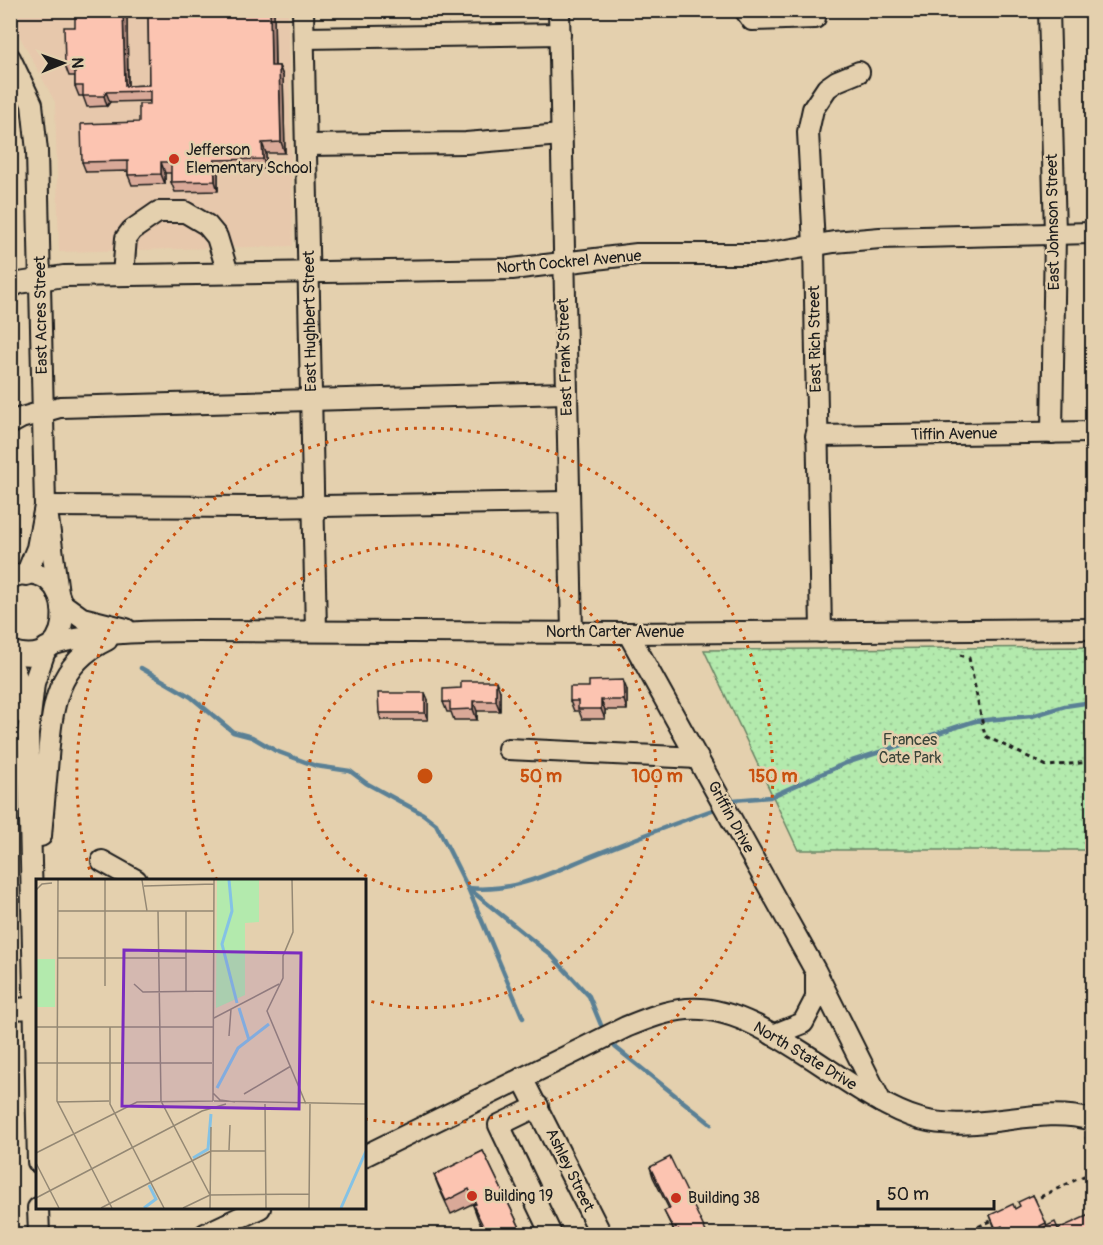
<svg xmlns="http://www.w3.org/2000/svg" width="1103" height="1245" viewBox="0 0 1103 1245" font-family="Pangolin,sans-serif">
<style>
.built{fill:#e7c8ac}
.park{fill:url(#park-dots);stroke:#688364;stroke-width:1.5}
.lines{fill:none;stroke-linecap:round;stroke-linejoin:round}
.stream{stroke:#5a8095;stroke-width:4.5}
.minor-casing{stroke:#1c1c1c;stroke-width:24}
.path{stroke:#1c1c1c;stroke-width:3;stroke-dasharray:4.5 4.5;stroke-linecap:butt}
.minor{stroke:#e4d0ae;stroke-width:20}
.wall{fill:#d9a998;stroke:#1c1c1c;stroke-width:1.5}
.shaded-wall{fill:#b0897c;stroke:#1c1c1c;stroke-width:1.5}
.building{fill:#fcc4b1;stroke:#1c1c1c;stroke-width:1.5}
.ring{fill:none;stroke:#c9500e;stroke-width:3;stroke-dasharray:3 6}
.poi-dot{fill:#c8321e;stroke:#e4d0ae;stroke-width:2}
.labels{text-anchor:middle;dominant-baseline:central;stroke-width:5;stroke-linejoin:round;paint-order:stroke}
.poi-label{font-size:16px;fill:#1c1c1c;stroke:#e4d0ae;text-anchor:start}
.street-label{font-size:16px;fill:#1c1c1c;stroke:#e4d0ae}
.park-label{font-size:16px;fill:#3a4539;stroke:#e4d0ae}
.inset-river{fill:none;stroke:#84c2e5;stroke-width:3}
.inset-road{fill:none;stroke:#948874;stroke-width:1.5}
.view{fill:#7b2cbf;fill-opacity:0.15;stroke:#7b2cbf;stroke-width:3}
.inset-edge{fill:none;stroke:#1c1c1c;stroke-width:3}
.centre{fill:#c9500e;stroke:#e4d0ae;stroke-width:3}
.ring-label{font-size:18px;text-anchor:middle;font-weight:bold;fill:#c9500e;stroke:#e4d0ae;stroke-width:5;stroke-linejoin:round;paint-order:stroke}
</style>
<defs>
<pattern id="park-dots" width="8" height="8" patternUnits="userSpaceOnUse" patternTransform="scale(1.5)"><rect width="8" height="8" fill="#b3eaad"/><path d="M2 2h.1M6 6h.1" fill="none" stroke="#99c894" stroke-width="1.8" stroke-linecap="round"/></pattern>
</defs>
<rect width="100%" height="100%" fill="#e4d0ae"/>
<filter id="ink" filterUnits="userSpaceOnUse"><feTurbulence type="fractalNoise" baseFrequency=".0167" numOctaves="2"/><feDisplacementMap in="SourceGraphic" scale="12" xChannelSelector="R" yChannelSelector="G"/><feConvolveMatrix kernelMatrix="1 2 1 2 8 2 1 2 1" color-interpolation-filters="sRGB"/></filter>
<g filter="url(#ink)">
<path class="built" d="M 10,11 L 288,11 L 293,246 L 59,252 L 55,102 L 11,20 Z"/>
<path class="park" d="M 1092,647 L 1092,850 L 798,850 L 704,650 Z"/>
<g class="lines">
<g class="stream">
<path d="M 141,668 L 191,697 L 233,732 L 252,737 L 276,751 L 316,766 L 350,771 L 366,783 L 423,814 L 436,824 L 468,888 L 552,956 L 589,996 L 601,1025"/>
<path d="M 733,800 L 770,797 L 846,763 L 975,721 L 1032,716 L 1065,706 L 1092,702"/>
<path d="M 523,1018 L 468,888 C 518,893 553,871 599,853 C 637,838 676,823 715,809"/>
<path d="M 615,1047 L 711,1124"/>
</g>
<g class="minor-casing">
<g id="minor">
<path d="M 303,10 L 316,631"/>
<path d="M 559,10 L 572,632"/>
<path d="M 745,10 L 752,20 L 815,18"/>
<path d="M 1049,10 L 1055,233 L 1052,433"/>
<path d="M 304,38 L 560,34"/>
<path d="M 10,58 L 32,104 L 37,151 L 45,506 L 37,548 L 26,575"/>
<path d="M 306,145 L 466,143 L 561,135"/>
<path d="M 123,275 L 126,238 L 132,230 L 158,212 L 185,212 L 207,225 L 217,237 L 228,273"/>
<path d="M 10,288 L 19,283 L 64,276 L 512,269 L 637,254 L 763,254 L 834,242 L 880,238 L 1092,233"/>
<path d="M 10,424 L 21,418 L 60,407 L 566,393"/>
<path d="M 816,436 L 1092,432"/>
<path d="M 45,506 L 261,507 L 569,502"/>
<path d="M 48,518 L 58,593"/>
<path d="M 10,578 C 76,548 84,677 10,651"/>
<path d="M 64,605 L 82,618 L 126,629"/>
<path d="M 821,632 L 814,245 L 808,132 L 813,109 L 827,88 L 837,81 L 859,72"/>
<path d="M 628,633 L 815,970 L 881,1102"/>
<path d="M 51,645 C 94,632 150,631 195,631 L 628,633 L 1092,629"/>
<path d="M 10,659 L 19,683 L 24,714"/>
<path d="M 508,749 L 698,758"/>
<path d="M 41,836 C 43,810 46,783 48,757 C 52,707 56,664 107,640"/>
<path d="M 102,861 L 136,880"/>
<path d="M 10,1009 L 35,1008"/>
<path d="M 773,1035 L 803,1023 L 816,998 L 816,976"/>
<path d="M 522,1078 L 601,1234"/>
<path d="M 538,1106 L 499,1125 L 551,1234"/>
<path d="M 364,1156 L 626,1027 C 646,1019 665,1011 687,1009 C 762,1002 849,1099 920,1119 C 976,1135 1036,1104 1092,1120"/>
<path d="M 38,1162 L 28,734 L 34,683 L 46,648"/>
<path d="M 38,1208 L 39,1234"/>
<path d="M 205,1234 L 260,1208"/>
</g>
</g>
<g class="path">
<path d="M 960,655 L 969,658 L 985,736 L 1047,766 L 1092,762"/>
<path d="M 1086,1137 L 1092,1155"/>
<path d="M 1032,1201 L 1092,1172"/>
<path d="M 962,1234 L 993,1220"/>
</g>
<use href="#minor" class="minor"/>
</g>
<g class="wall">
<path d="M 148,10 L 274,10 L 275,66 L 279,66 L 283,76 L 285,153 L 266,153 L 266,169 L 218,170 L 218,191 L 175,192 L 171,182 L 171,173 L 165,173 L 165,184 L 132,185 L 128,175 L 128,171 L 86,172 L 82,162 L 139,122 L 150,104 L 150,101 L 110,102 L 107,106 L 87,107 L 83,96 L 79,96 L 75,86 L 75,76 L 69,76 L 65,65 L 75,27 L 127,17 L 128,86 L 149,85 Z"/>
<path d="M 627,690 L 627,710 L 605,710 L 605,719 L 582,719 L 579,711 L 574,711 L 570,701 Z"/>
<path d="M 500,691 L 500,711 L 477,711 L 477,720 L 454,720 L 451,712 L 447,712 L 443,702 Z"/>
<path d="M 425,693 L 428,700 L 428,720 L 381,720 L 379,713 Z"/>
<path d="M 483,1151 L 523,1234 L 485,1234 L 478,1219 L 473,1205 L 475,1204 L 474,1203 L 451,1214 L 439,1188 L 434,1175 Z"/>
<path d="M 650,1167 L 707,1234 L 675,1234 L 664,1211 L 669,1209 L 653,1177 Z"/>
<path d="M 1033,1195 L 1047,1226 L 1058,1229 L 1092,1223 L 1092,1234 L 997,1234 L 990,1215 L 1015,1209 L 1020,1207 Z"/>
</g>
<g class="shaded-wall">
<path d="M 123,10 L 124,10 L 127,17 L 128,91 L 125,86 Z"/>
<path d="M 270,10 L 274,10 L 275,76 L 271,66 Z"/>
<path d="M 279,66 L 283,76 L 285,153 L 281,142 Z"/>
<path d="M 106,92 L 110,102 L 107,106 L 104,96 Z"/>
<path d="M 262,143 L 266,153 L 266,169 L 263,159 Z"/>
<path d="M 214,160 L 218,170 L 218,191 L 215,181 Z"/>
<path d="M 161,162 L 165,173 L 165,184 L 161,174 Z"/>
<path d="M 623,680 L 627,690 L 627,710 L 624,700 Z"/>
<path d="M 496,681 L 500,691 L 500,711 L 496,701 Z"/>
<path d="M 425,693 L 428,700 L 428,720 L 425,713 Z"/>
<path d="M 601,700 L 605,710 L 605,719 L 601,709 Z"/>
<path d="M 473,701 L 477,711 L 477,720 L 473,709 Z"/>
</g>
<g class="building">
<path d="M 75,10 L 123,10 L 125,86 L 149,85 L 148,10 L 270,10 L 271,66 L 279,66 L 281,142 L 262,143 L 263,159 L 214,160 L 215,181 L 171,182 L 171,162 L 161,162 L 161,174 L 128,175 L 128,161 L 82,162 L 81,124 L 139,122 L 139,104 L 150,104 L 150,91 L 106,92 L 104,96 L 83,96 L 83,86 L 75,86 L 75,65 L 65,65 L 64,27 L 75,27 Z"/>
<path d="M 623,680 L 624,700 L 601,700 L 601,709 L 578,709 L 578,701 L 570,701 L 570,687 L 589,687 L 589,681 Z"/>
<path d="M 461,681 L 496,681 L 496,701 L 473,701 L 473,709 L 450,710 L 450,702 L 443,702 L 443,689 L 461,688 Z"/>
<path d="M 378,693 L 425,693 L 425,713 L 379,713 Z"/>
<path d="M 483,1151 L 523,1234 L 487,1234 L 473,1205 L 476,1204 L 469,1189 L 446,1201 L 434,1175 Z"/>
<path d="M 670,1157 L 707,1234 L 682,1234 L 679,1230 L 675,1232 L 664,1211 L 670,1208 L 650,1167 Z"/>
<path d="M 1033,1195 L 1046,1223 L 1040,1226 L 1041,1229 L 1055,1222 L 1058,1229 L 1089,1215 L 1092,1223 L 1092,1232 L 1086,1234 L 999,1234 L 1004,1232 L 1002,1226 L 996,1229 L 990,1215 L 1013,1204 L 1015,1209 L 1020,1206 L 1018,1202 Z"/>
</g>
</g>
<g class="ring">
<circle cx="425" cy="776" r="116"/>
<path d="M217 880A232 232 0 1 1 365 1000"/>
<path d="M92 878A348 348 0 1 1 365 1119"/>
</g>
<g class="poi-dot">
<circle cx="174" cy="159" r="6"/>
<circle cx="472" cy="1196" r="6"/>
<circle cx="676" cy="1198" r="6"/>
</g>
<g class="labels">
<g class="poi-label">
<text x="186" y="150">Jefferson<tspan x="186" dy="18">Elementary School</tspan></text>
<text x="484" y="1196">Building 19</text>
<text x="688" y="1198">Building 38</text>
</g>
<g class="street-label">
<text transform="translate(1053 222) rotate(-91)">East Johnson Street</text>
<text transform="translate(569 262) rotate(-5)">North Cockrel Avenue</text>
<text transform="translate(41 315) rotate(-91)">East Acres Street</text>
<text transform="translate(310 321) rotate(-91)">East Hughbert Street</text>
<text transform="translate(815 339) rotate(-91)">East Rich Street</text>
<text transform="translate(565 357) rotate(-92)">East Frank Street</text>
<text transform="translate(954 434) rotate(-1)">Tiffin Avenue</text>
<text x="615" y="632">North Carter Avenue</text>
<text transform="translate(731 817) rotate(61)">Griffin Drive</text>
<text transform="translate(805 1056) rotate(31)">North State Drive</text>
<text transform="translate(570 1170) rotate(64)">Ashley Street</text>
</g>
<g class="park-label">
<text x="910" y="740">Frances<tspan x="910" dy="18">Cate Park</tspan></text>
</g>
</g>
<g transform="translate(36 879)">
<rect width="330" height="330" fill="#e4d0ae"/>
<path d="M 181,1 L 223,1 L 223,43 L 209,44 L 209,116 L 180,129 ZM 0,80 L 19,80 L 19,128 L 0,128 Z" fill="#b3eaad"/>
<path class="inset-river" d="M 193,1 L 196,32 L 186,65 L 201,124M 203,129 L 213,161M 181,209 L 202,169 L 233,145M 157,279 L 172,270 L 175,235M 108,329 L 120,320 L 113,306M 305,329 L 330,272"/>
<path class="inset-road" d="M 22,1 L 21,222 L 76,329M 106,1 L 111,32M 256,1 L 257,53 L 247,77 L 247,99 L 231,132 L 270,225M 108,7 L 178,5M 0,11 L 6,5 L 16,4M 22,32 L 178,32M 122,32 L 125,222 L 174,316M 22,79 L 150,79M 69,98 L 69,107 L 69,1M 98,105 L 107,113 L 178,112M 150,112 L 150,32M 178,139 L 243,105M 0,148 L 177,148M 74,148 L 74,225 L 128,329M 193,157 L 195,130M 0,184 L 176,184M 177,214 L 184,221 L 199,223M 208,215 L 255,187M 177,222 L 178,1M 178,222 L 330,225M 21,223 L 73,222M 229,225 L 230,329M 193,271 L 194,246M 0,274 L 101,223 L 177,222M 0,284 L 23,329M 0,319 L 166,232 L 190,225M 65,329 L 175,272 L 229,272M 147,329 L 174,316 L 273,315M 174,329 L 175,248M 273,329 L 274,225"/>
<path class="view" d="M 88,71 L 265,74 L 263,230 L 86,227 Z"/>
<rect width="330" height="330" class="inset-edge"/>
</g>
<circle cx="425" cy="776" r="9" class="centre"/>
<g class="ring-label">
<text x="541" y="782">50 m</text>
<text x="657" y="782">100 m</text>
<text x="773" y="782">150 m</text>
</g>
<rect width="1103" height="1245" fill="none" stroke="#e4d0ae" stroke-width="36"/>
<rect x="18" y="18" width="1067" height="1209" fill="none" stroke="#1c1c1c" stroke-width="2" filter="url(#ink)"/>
<g transform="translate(63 63) rotate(89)" stroke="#e4d0ae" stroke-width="4.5" paint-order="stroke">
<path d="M0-4.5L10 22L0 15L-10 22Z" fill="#1c1c1c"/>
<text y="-9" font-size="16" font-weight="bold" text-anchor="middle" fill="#1c1c1c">N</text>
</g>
<path d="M878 1200v9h116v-9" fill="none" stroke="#1c1c1c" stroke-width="3"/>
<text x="887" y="1200" font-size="18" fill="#1c1c1c" stroke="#e4d0ae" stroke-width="4.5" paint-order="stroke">50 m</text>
</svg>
